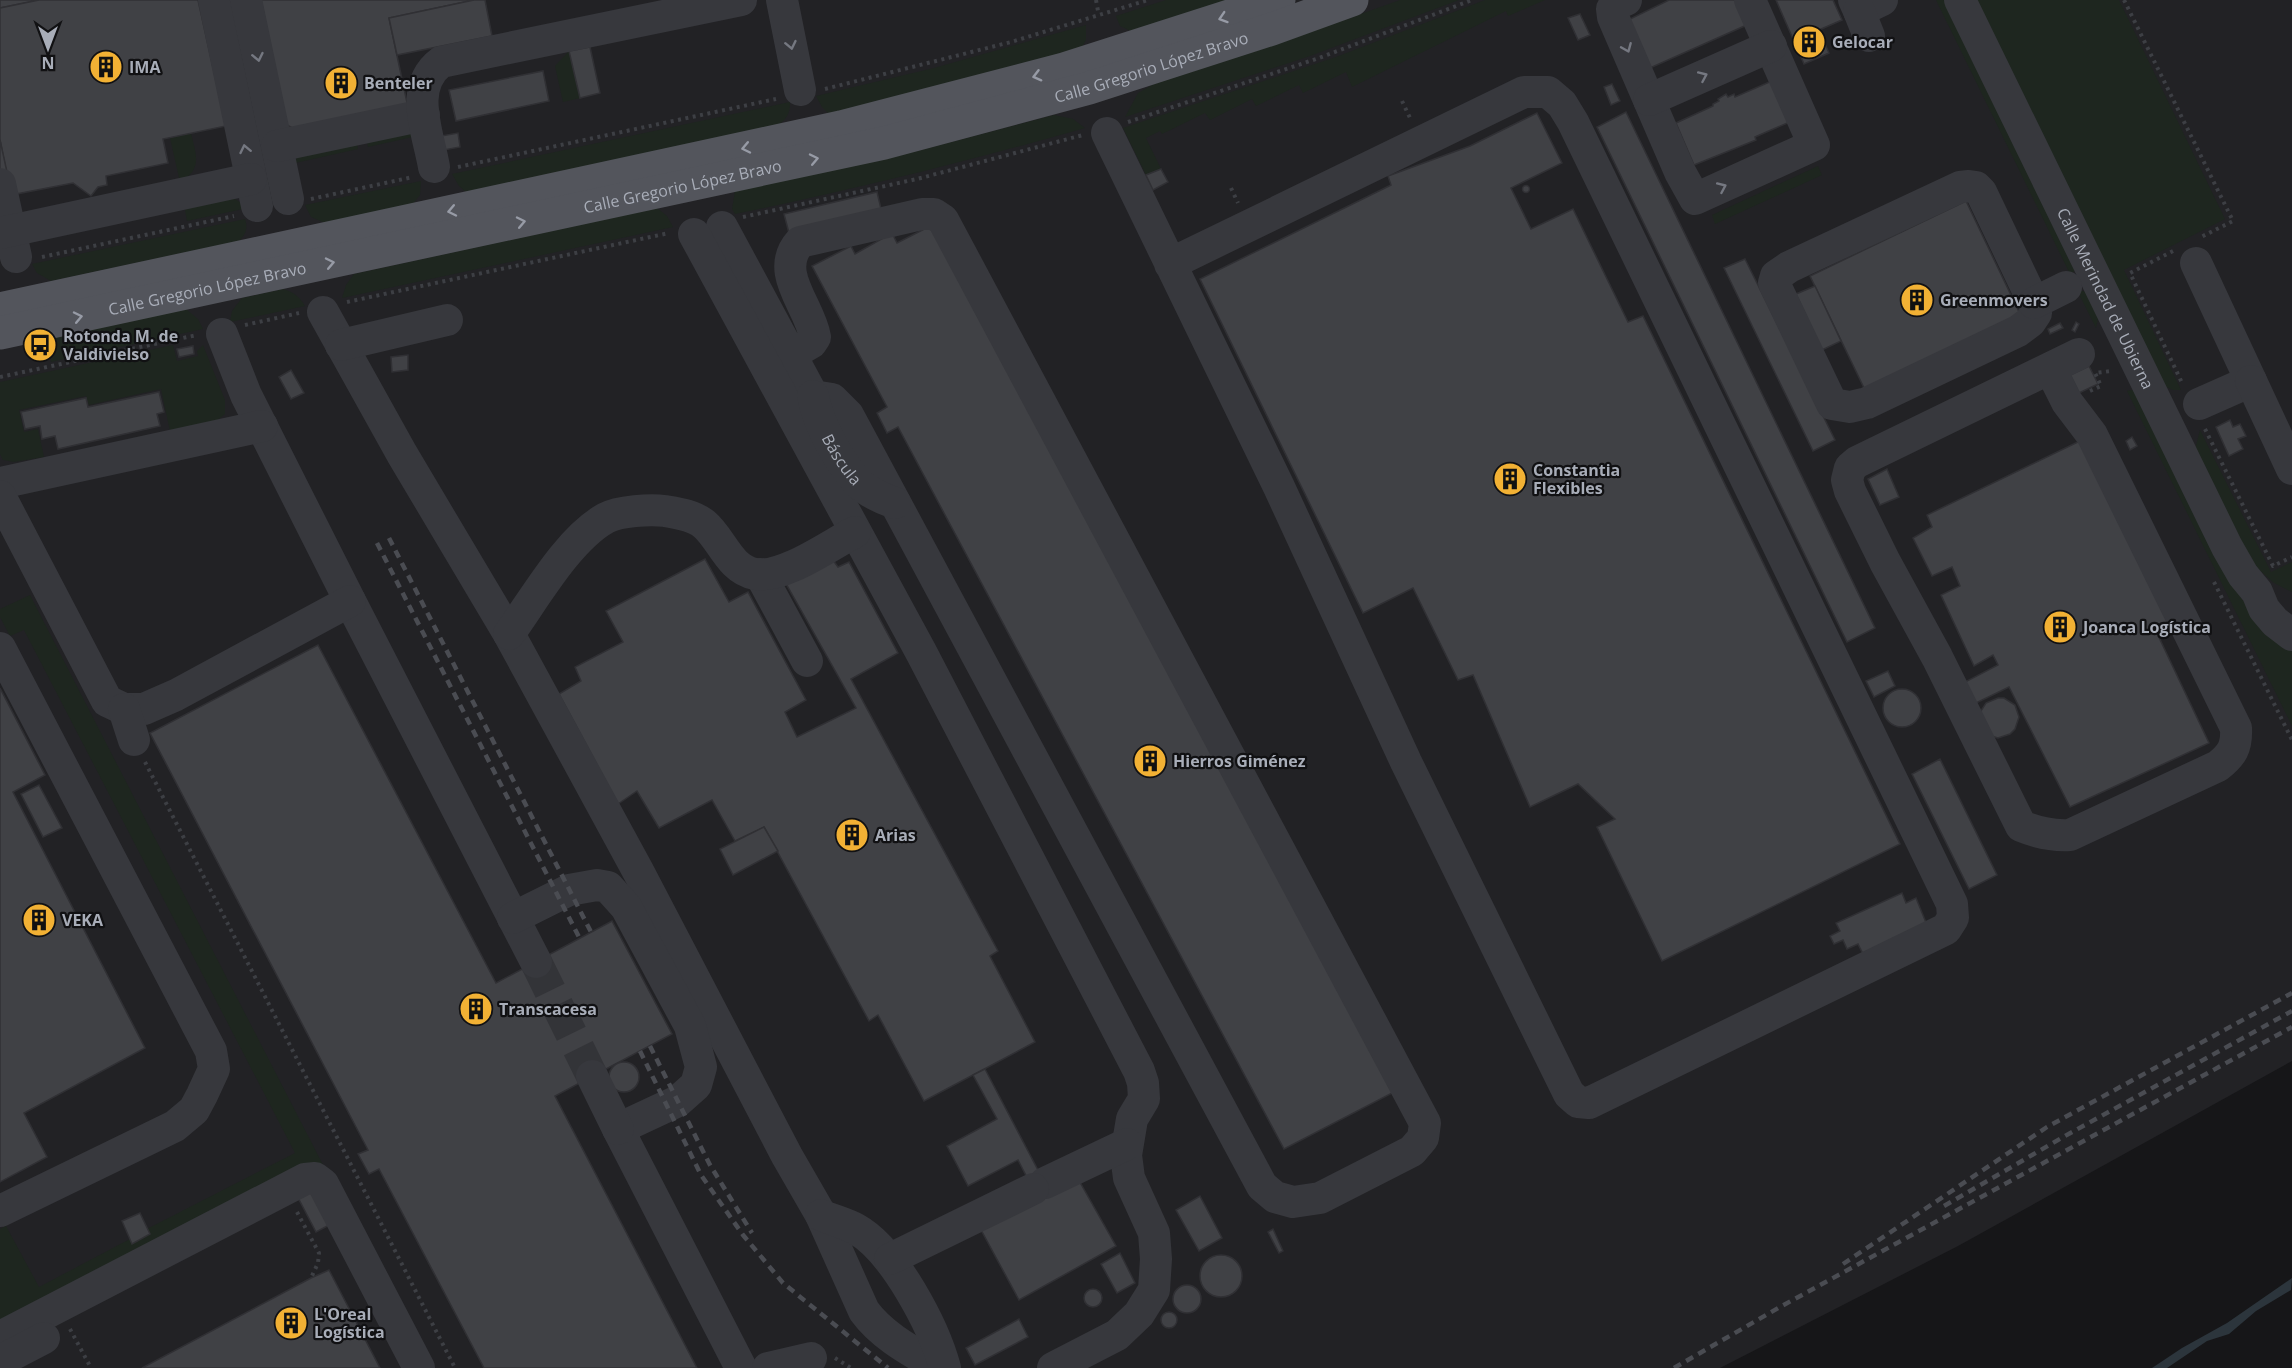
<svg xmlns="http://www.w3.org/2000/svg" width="2292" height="1368" viewBox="0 0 2292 1368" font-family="'Open Sans',sans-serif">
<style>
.built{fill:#222225}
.green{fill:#1e261f}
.water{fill:#2c353c}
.building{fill:#404145;stroke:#303034;stroke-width:1.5}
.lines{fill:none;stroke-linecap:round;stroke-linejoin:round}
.minor-tunnel{stroke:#333438;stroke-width:32;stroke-dasharray:32 16;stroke-linecap:butt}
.path{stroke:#3d3f44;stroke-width:4;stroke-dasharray:3 4.5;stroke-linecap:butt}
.minor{stroke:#37383d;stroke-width:32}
.major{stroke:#53555c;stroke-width:33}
.rail{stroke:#4a4c52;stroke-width:4.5;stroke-dasharray:8 6;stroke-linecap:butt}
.oneway{stroke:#979ba6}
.oneway2{stroke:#757881}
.labels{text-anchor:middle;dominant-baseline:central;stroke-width:4.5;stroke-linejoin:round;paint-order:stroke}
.poi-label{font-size:16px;font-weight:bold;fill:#a8adb8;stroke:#111113;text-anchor:start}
.street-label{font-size:16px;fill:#a8adb8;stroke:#111113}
</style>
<rect width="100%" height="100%" fill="#161618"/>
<path class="built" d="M 0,0 L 2292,0 L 2292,1061 L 1958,1246 L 1720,1368 L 0,1368 Z"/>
<g class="green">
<path d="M 1166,0 L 1236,0 L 1135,33 L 1120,26 L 1116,16 Z"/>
<path d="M 1400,0 L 1459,0 L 1310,56 L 1125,117 L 1138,93 L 1154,84 L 1277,44 Z"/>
<path d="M 1485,0 L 1545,0 L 1508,16 L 1506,11 L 1352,87 L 1346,72 L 1303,93 L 1299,85 L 1256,106 L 1252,99 L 1210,120 L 1205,113 L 1162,134 L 1160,131 L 1146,138 L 1161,169 L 1146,175 L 1123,128 L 1336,57 Z"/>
<path d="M 1936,0 L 1947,0 L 2076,270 L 2070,274 Z"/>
<path d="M 1974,0 L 2119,0 L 2225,219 L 2124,270 L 2181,390 L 2173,390 L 2164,386 Z"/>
<path d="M 1086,25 L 1086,40 L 1081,49 L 830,115 L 822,107 L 816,96 L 934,68 Z"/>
<path d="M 569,51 L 580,98 L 563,102 L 555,66 Z"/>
<path d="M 790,102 C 790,113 787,119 778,125 L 467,193 L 459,186 L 452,174 Z"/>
<path d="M 1054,115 L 1073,119 L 1085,128 C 969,161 853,190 735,214 L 732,209 L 735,191 L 917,151 Z"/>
<path d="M 406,127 L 417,136 L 368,147 L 366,135 Z"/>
<path d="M 191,133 C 196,155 203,169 180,182 L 170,138 Z"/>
<path d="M 356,137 L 358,149 L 295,163 L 298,154 Z"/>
<path d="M 1818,166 L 1822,175 L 1715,224 L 1712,215 Z"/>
<path d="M 421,181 L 420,195 L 412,205 L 325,223 L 311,217 L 305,205 Z"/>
<path d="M 232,197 L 241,203 L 243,209 L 187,221 L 184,204 Z"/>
<path d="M 657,208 L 667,216 L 673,227 L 342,298 L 346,285 L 354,274 Z"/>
<path d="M 245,219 C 248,228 246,234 239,241 L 51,281 L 37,273 L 32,264 Z"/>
<path d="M 283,289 C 293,292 299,296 305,306 L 230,322 L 232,311 L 242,298 Z"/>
<path d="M 2082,291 L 2089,292 L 2099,314 L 2096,328 L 2078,292 Z"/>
<path d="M 186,309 L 198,319 L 203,329 L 51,362 L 47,339 Z"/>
<path d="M 173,345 L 177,361 L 198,356 L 197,351 L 203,345 L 225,400 L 225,414 L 215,422 L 170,431 L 161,389 L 89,405 L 86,396 L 19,410 L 24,432 L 38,429 L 44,457 L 14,462 L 3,460 L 0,454 L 0,382 Z"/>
<path d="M 2131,390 L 2135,391 L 2230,580 L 2246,605 L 2292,647 L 2292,726 L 2127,391 Z"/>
<path d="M 2200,430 L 2271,572 L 2292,562 L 2292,592 L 2274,583 L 2257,568 L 2242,546 L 2195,450 Z"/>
<path d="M 30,595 L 323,1165 L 0,1329 L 0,1229 L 6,1226 L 39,1287 L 130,1239 L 132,1243 L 149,1235 L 147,1229 L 295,1153 L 24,630 L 10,636 L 0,617 L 0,609 Z"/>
</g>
<path class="water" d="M 2292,1278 L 2291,1290 L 2256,1311 L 2229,1334 L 2207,1341 L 2167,1368 L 2152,1368 L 2182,1348 L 2227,1323 Z"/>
<g class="building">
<path d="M 0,0 L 39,0 L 0,8 Z"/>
<path d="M 39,0 L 198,0 L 226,126 L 163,139 L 168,163 L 106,176 L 107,185 L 98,187 L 91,196 L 73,183 L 11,195 L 0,140 L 0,8 Z"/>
<path d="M 261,0 L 474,0 L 389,18 L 409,112 L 299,132 L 287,125 Z"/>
<path d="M 474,0 L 485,0 L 492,36 L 397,55 L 389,18 Z"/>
<path d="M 1669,0 L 1738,0 L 1749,24 L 1650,68 L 1628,20 Z"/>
<path d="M 1776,0 L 1833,0 L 1842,20 L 1819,30 L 1829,53 L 1804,64 Z"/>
<path d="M 1580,14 L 1590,35 L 1578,40 L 1568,18 Z"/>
<path d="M 590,47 L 600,93 L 580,98 L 569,51 Z"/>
<path d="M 543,71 L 549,101 L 456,121 L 449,90 Z"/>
<path d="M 1774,80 L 1792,121 L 1755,137 L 1756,140 L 1694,165 L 1676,123 L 1713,106 L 1713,104 L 1719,101 L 1718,99 L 1726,94 L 1728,97 L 1734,94 L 1735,97 Z"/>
<path d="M 1612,84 L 1620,101 L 1611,105 L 1604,87 Z"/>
<path d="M 1626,112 L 1875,628 L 1847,642 L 1597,127 Z"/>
<path d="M 1537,113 L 1562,163 L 1511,188 L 1531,229 L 1573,209 L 1628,322 L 1643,316 L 1900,844 L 1662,961 L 1597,827 L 1615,819 L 1578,784 L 1530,807 L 1473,675 L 1458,680 L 1413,588 L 1363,613 L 1200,279 L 1391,185 L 1388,176 L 1470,146 Z"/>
<path d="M 458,133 L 460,147 L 444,150 L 441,136 Z"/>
<path d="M 0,140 L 7,172 L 0,174 Z"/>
<path d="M 1161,169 L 1168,182 L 1153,190 L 1146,175 Z"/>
<circle cx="1526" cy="189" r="3.5"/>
<path d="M 877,192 L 882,213 L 789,233 L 784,214 Z"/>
<path d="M 1966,201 L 2020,314 L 1865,390 L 1810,276 Z"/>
<path d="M 936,223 L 1398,1090 L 1284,1149 L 898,427 L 887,433 L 877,413 L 887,407 L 812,266 L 851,246 L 855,254 L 892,233 L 897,243 Z"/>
<path d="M 1745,259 L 1835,440 L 1813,451 L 1724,268 Z"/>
<path d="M 1815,286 L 1841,341 L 1822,350 L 1796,294 Z"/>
<path d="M 2076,322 L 2079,324 L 2075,332 L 2072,330 Z"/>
<path d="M 2060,323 L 2063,328 L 2050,334 L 2048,329 Z"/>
<path d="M 193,346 L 194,354 L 179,357 L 177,349 Z"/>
<path d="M 408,355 L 408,370 L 392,372 L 391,357 Z"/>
<path d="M 2089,366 L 2098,384 L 2079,393 L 2070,375 Z"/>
<path d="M 291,370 L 304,393 L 291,399 L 279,377 Z"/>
<path d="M 159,392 L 164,412 L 157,414 L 160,426 L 58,449 L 55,436 L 42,439 L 40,426 L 25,429 L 21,412 L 86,398 L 88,407 Z"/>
<path d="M 2230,420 L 2233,427 L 2240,424 L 2246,436 L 2238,439 L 2243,449 L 2229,456 L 2216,427 Z"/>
<path d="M 2132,437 L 2137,446 L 2130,450 L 2126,441 Z"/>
<path d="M 2084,439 L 2173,622 L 2156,631 L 2209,743 L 2070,807 L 2009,687 L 1974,704 L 1965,682 L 1998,665 L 1993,655 L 1974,666 L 1941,595 L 1960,586 L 1952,567 L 1932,576 L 1913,538 L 1932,527 L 1927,515 Z"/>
<path d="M 1887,469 L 1899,497 L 1880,505 L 1868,479 Z"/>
<path d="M 830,556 L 838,567 L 849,562 L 898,653 L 851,679 L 998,951 L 990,956 L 1035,1042 L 924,1101 L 878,1015 L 869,1021 L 764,827 L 735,841 L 712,800 L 659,828 L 637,791 L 618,804 L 559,694 L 581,681 L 575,667 L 623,642 L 606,611 L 705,559 L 729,602 L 748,592 L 806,700 L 785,712 L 797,737 L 856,708 L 784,580 Z"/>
<path d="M 318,645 L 496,983 L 612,921 L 672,1034 L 555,1096 L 697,1368 L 484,1368 L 379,1169 L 369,1174 L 358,1154 L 368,1150 L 150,733 Z"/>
<path d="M 1888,671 L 1895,686 L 1874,697 L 1866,681 Z"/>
<path d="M 0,688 L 45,775 L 13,792 L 145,1048 L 24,1113 L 47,1157 L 0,1182 Z"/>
<circle cx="1902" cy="708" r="19"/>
<path d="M 1998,698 L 2004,698 L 2015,705 L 2019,717 L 2015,729 L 2010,734 L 1998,738 L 1991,736 L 1979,714 L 1986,703 Z"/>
<path d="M 1940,759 L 1997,875 L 1969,889 L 1912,774 Z"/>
<path d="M 39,785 L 62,828 L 43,837 L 21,794 Z"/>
<path d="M 764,827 L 778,851 L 733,875 L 720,849 Z"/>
<path d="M 1902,893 L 1906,903 L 1916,898 L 1927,925 L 1863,954 L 1858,944 L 1847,949 L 1843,940 L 1834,944 L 1830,936 L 1840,931 L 1836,923 Z"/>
<circle cx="624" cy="1077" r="15"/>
<path d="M 985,1069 L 1049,1191 L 1077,1177 L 1116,1246 L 1019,1300 L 980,1228 L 1037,1197 L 1018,1160 L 968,1186 L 947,1146 L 997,1119 L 973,1075 Z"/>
<path d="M 317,1186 L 335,1222 L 316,1232 L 294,1190 Z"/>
<path d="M 1200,1196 L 1222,1238 L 1199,1251 L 1176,1210 Z"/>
<path d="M 140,1213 L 150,1234 L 132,1244 L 122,1221 Z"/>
<path d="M 1273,1229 L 1283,1251 L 1279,1253 L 1268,1232 Z"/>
<path d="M 1120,1253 L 1135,1283 L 1117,1293 L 1101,1264 Z"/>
<circle cx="1221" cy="1276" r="21"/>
<path d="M 329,1270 L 380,1368 L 142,1368 L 311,1278 Z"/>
<circle cx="1187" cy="1299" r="14"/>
<circle cx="1093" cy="1298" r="9"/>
<circle cx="1169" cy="1320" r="8"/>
<path d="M 1019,1319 L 1028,1337 L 975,1365 L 966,1348 Z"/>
</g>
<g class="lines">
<path class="minor-tunnel" d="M 536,962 L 592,1076"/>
<g class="path">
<path d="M 1096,0 L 1098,11"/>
<path d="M 2124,0 L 2233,221 L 2201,237"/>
<path d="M 825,89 L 1011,42 L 1148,0"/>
<path d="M 1402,101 L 1411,120"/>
<path d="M 1128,122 L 1319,58 L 1472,0"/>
<path d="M 458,167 L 776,99"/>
<path d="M 1231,188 L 1238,203"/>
<path d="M 311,199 L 413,177"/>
<path d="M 743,217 L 917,179 L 1083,135"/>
<path d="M 2173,251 L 2130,273 L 2183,385"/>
<path d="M 42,257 L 234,216"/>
<path d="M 347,302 L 669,233"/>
<path d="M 245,325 L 299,313"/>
<path d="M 0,377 L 197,335"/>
<path d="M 2090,391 L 2101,386 L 2095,373 L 2111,371"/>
<path d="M 2205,429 L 2273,566 L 2292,557"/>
<path d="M 2214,582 L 2292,740"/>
<path d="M 145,762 L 455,1368"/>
<path d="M 297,1212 L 319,1253 L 318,1263 L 311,1278"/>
<path d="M 70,1329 L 91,1368"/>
<path d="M 835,1358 L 851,1368"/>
</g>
<g class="minor">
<path d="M 214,0 L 257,206"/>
<path d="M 246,0 L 288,199"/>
<path d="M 782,0 L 800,90"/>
<path d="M 1626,0 L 1617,4 L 1612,9 L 1613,17 L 1680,172 L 1695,199 L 1814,145 L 1750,0"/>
<path d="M 1854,0 L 1859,11 L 1882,0"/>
<path id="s1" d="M 1960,0 L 2227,547 L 2243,575 L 2257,592 L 2264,609 L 2275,622 L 2292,635"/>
<path d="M 1859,11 L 1869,36"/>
<path d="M 1649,100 L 1771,46"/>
<path d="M 1107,133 L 1279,487 L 1406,762 L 1569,1094 L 1578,1102 L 1589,1103 L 1946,929 L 1953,918 L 1952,904 L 1573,122 L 1562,104 L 1548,92 L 1524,92 L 1170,264"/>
<path d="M 277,146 L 424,115"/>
<path d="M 434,167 C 428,132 408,87 441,62 L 741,0"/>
<path d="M 0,184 L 16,257"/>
<path d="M 1969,186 L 1976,187 L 1981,192 L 2034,303 L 2036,313 L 2030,322 L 2018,331 L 1867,403 L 1850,407 L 1832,404 L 1774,283 L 1776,276 L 1789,267 L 1960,187 Z"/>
<path d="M 722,227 L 813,396 L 832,399 L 848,415 L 1262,1186 L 1275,1197 L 1293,1202 L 1320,1198 L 1412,1151 L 1423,1138 L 1425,1123 L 943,220 L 934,214 L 922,214 L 800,242 C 773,272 810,306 815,337 L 811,343 L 792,354"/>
<path d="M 0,233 L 251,179"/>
<path d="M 694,234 L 921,652 L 1139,1071 L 1143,1083 L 1144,1099 L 1132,1119 L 1126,1155 L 1129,1178 L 1154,1233 L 1156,1259 L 1154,1290 L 1139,1314 L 1117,1335 L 1053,1368"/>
<path d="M 2196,263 L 2251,381 L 2199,404"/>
<path d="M 2034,303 L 2066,287"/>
<path d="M 323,312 L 402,454 L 509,634 L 638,871 L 787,1156 L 821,1215 L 864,1311 C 883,1337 913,1352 940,1368"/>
<path d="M 222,334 L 246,395 L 350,601 L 536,962"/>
<path d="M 341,345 L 447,320"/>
<path d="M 2050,368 L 2067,402 L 2092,435 L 2236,728 C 2237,747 2232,755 2218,766 L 2070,835 C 2052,836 2038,833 2021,826 L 1937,657 L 1885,562 L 1850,491 L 1847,480 L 1850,468 L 1857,462 L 2079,354"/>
<path d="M 2251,381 L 2292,469"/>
<path id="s2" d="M 813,396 C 818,424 841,467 862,486 C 872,494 883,499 895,503"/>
<path d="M 0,483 L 262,426"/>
<path d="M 0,496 L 107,701 L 124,709 L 144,709 L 176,695 L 350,601"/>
<path d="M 760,574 L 807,661"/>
<path d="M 509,634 C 535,598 568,539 606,518 C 619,511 650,509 665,511 C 677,513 693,515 704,524 C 722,539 729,569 755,574 C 783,579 830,545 855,532"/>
<path d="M 0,648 L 211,1051 L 214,1069 L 202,1095 L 194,1110 L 175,1126 L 0,1211"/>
<path d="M 124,709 L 134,740"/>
<path d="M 513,918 L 569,890 L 597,885 L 608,887 L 626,907 L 690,1026 L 701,1067 L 696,1085 L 678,1101 L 618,1129 L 741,1368"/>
<path d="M 592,1076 L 618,1129"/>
<path d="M 1045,1183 L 1127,1144"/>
<path d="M 821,1215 C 832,1220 845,1223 856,1229 C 894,1250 934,1327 945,1368"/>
<path d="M 890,1259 L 1033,1189"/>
<path d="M 0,1337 L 305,1179 L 315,1178 L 323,1184 L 419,1368"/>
<path d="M 0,1361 L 44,1338"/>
<path d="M 768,1368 L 811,1358"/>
</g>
<g class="major">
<path d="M 0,309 L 841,127 L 1064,69 L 1279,0"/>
<path id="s3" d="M 0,333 L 884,143 L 1089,88 L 1272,29 L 1352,0"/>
</g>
<g class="rail">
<path d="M 389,538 L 591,932"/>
<path d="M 377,543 L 580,939"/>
<path d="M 650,1046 L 710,1165 L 752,1233"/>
<path d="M 640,1051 L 701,1175 L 743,1235 L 783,1283 L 888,1368"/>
<path d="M 1944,1206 L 2065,1136 L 2292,1011"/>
<path d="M 1843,1264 L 2047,1127 L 2292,993"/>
<path d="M 1674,1368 L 1780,1307 L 2292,1027"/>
</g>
</g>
<defs><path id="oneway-chevron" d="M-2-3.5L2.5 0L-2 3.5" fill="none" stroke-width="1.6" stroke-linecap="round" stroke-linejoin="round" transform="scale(1.5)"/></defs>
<g class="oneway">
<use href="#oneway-chevron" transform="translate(1223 18) rotate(162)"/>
<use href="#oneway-chevron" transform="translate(1037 76) rotate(165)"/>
<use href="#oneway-chevron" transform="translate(746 148) rotate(168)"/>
<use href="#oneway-chevron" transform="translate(814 159) rotate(-12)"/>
<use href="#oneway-chevron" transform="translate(452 211) rotate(168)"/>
<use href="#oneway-chevron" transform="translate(521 222) rotate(-12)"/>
<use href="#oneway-chevron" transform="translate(330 263) rotate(-12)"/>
<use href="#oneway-chevron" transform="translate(78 317) rotate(-12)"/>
</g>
<g class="oneway2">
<use href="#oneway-chevron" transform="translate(791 45) rotate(78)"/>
<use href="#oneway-chevron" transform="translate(1627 48) rotate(67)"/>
<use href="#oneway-chevron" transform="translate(258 57) rotate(78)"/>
<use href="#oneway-chevron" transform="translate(1703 76) rotate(-24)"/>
<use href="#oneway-chevron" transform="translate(245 149) rotate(-102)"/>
<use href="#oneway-chevron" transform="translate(1722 187) rotate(-24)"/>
</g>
<defs>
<g id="building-disc" transform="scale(1.725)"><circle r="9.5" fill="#f2b134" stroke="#111113"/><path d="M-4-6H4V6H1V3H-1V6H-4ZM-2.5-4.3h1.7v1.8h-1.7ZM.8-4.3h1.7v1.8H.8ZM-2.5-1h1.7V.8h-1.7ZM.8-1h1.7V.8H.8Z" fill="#111"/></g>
<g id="bus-disc" transform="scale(1.725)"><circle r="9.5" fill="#f2b134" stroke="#111113"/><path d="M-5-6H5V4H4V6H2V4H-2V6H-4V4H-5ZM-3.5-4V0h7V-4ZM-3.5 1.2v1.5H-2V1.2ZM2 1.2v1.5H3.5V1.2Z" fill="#111"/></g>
</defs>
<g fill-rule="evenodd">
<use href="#building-disc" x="1809" y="42"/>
<use href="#building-disc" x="106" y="67"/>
<use href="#building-disc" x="341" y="83"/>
<use href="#building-disc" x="1917" y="300"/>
<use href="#bus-disc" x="40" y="345"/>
<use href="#building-disc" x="1510" y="479"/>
<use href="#building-disc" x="2060" y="627"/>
<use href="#building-disc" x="1150" y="761"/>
<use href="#building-disc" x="852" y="835"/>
<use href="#building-disc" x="39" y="920"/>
<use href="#building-disc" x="476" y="1009"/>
<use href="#building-disc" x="291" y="1323"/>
</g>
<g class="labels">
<g class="poi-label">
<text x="1832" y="42">Gelocar</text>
<text x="129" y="67">IMA</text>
<text x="364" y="83">Benteler</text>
<text x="1940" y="300">Greenmovers</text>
<text x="63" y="336">Rotonda M. de<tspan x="63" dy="18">Valdivielso</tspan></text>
<text x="1533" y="470">Constantia<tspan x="1533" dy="18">Flexibles</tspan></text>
<text x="2083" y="627">Joanca Logística</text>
<text x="1173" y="761">Hierros Giménez</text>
<text x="875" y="835">Arias</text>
<text x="62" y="920">VEKA</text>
<text x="499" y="1009">Transcacesa</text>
<text x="314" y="1314">L'Oreal<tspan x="314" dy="18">Logística</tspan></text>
</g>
<g class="street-label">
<text stroke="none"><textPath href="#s3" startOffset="1182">Calle Gregorio López Bravo</textPath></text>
<text stroke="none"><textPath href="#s3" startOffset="698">Calle Gregorio López Bravo</textPath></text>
<text stroke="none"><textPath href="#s3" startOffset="212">Calle Gregorio López Bravo</textPath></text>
<text stroke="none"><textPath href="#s1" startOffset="332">Calle Merindad de Ubierna</textPath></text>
<text stroke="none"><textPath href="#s2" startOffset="70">Báscula</textPath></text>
</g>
</g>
<g transform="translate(48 48) rotate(180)" stroke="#111113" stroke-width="4.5" paint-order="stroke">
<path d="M0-4.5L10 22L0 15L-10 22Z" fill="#a8adb8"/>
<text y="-9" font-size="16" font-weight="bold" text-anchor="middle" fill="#a8adb8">N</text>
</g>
</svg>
